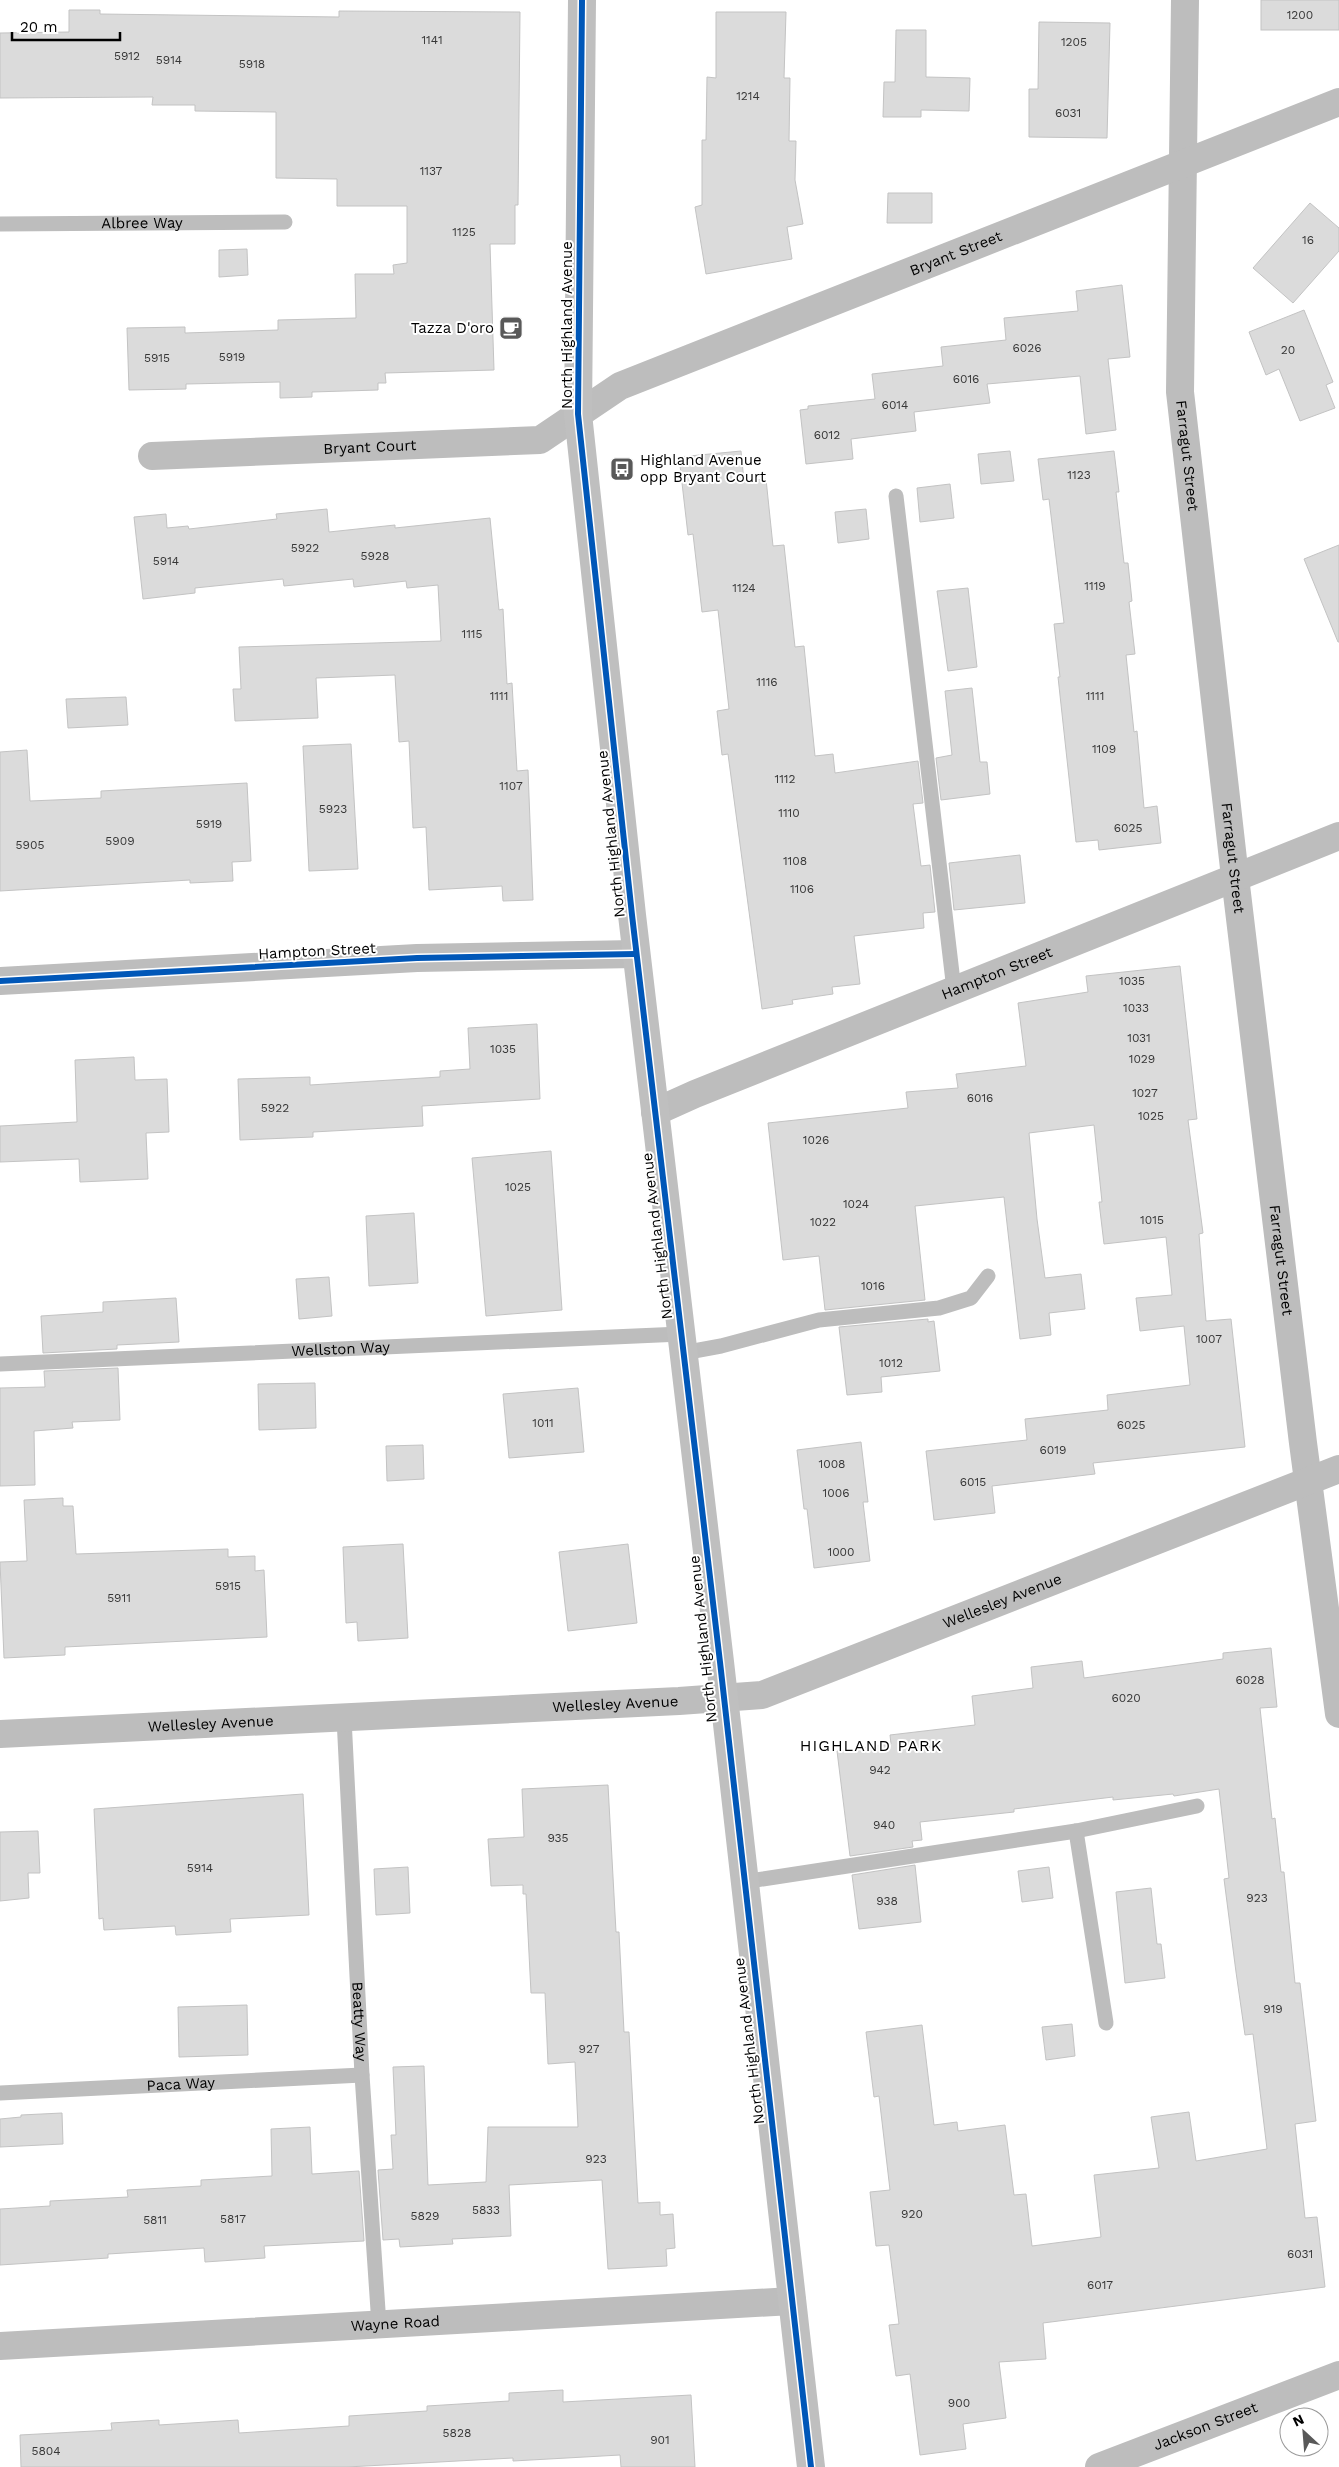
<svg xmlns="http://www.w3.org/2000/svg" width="1339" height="2467" viewBox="0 0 1339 2467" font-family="'Work Sans',sans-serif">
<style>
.building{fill:#dbdbdb;stroke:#c3c3c3}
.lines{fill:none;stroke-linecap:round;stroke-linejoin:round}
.lane{stroke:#bdbdbd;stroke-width:15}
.street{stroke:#bdbdbd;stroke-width:28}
.secondary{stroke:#bfbfbf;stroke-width:28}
.cycleway-casing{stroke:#fff;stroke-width:9}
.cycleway{stroke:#0057b8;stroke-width:6}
.labels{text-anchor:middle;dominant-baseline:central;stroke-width:4;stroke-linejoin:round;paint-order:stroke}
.number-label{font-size:12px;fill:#373737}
.street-label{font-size:15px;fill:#000;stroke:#fff}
.poi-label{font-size:15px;fill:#000;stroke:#fff;text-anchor:end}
.neighbourhood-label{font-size:16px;letter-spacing:1px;fill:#000;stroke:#fff}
</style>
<rect width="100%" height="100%" fill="#fff"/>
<g class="building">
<rect x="1261" y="0" width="78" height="30"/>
<path d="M 69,10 L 100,10 L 100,14 L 339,17 L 339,11 L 520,12 L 518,205 L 515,205 L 515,244 L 490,244 L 494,370 L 385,373 L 386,383 L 378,383 L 378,390 L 312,392 L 312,397 L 280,398 L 280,382 L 186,384 L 186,389 L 129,390 L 127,328 L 185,327 L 185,333 L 278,330 L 278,320 L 356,318 L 355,274 L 394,274 L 393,265 L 407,263 L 407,206 L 337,206 L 337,179 L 276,178 L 276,112 L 195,111 L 195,105 L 152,105 L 153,97 L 0,98 L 0,33 L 69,32 Z"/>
<path d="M 716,12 L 786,12 L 784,78 L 790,78 L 789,141 L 796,141 L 795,180 L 803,224 L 787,227 L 792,259 L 706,274 L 695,207 L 702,205 L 702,140 L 706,140 L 707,77 L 716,78 Z"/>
<path d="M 1039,22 L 1110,23 L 1107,138 L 1029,137 L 1029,89 L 1038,89 Z"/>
<path d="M 896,30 L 926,30 L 926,77 L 970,78 L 969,111 L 921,110 L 921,117 L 883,117 L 884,82 L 895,82 Z"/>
<path d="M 888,193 L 932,193 L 932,223 L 887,223 Z"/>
<path d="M 1310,203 L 1339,228 L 1339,251 L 1293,303 L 1253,268 Z"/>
<path d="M 247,249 L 248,275 L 219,277 L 219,250 Z"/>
<path d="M 1122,285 L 1130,357 L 1108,359 L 1116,430 L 1086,434 L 1080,376 L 987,384 L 990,403 L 914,412 L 916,431 L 851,439 L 853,459 L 806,464 L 800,410 L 808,409 L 808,406 L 875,399 L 872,374 L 943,366 L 941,347 L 1006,340 L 1004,318 L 1078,311 L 1076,291 Z"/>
<path d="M 1304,310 L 1333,382 L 1326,385 L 1335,408 L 1300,421 L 1279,369 L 1266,375 L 1249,332 Z"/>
<path d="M 741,451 L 744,481 L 766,479 L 773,546 L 784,545 L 795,647 L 804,646 L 815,756 L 833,754 L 835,773 L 918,761 L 923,803 L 913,804 L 921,866 L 930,865 L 935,912 L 923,913 L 924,928 L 854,936 L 860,984 L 832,987 L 833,994 L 792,1000 L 793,1004 L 762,1009 L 728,754 L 722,755 L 717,711 L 729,709 L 718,610 L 702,612 L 693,534 L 688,535 L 679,457 Z"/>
<path d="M 1010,451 L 1014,481 L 981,484 L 978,454 Z"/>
<path d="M 1114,451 L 1119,492 L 1116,492 L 1124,563 L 1128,563 L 1132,601 L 1129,602 L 1135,654 L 1126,655 L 1134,732 L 1137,731 L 1144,808 L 1157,806 L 1161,843 L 1099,850 L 1098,840 L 1076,842 L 1058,677 L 1060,677 L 1054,624 L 1064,623 L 1049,499 L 1043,500 L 1038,459 Z"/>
<path d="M 950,484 L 954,518 L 920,522 L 917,488 Z"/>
<path d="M 327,509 L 329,532 L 395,525 L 395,528 L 490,518 L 499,610 L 503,609 L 507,684 L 512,683 L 517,771 L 528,770 L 533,900 L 503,901 L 502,886 L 429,890 L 426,827 L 413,828 L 409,741 L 399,742 L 395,675 L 316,678 L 318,718 L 235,721 L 233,689 L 241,689 L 239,647 L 441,641 L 438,585 L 407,588 L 406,581 L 354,587 L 353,579 L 284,586 L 283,579 L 195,588 L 195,593 L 143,599 L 134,517 L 166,514 L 167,528 L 188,526 L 189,529 L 277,519 L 276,514 Z"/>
<path d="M 866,509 L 869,539 L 838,543 L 835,512 Z"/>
<path d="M 1339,545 L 1339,642 L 1338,642 L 1304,559 Z"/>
<path d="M 968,588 L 977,667 L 948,671 L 937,591 Z"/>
<path d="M 972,688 L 980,762 L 987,762 L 990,794 L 941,800 L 936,758 L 952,755 L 945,691 Z"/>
<path d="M 126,697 L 128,725 L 68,728 L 66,699 Z"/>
<path d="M 351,744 L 358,869 L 309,871 L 303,746 Z"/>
<path d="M 27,750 L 30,801 L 101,798 L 101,791 L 247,783 L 251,861 L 232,862 L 233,881 L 190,883 L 190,880 L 0,891 L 0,752 Z"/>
<path d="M 1020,855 L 1025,903 L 954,910 L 949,863 Z"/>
<path d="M 1180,966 L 1197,1119 L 1188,1120 L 1203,1233 L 1199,1234 L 1206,1321 L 1231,1319 L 1245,1447 L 1093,1463 L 1095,1474 L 992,1486 L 995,1513 L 934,1520 L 926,1451 L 1027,1440 L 1025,1419 L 1108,1410 L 1107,1395 L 1190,1385 L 1184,1326 L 1140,1331 L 1136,1298 L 1172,1295 L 1166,1237 L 1104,1244 L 1099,1202 L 1102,1202 L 1094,1125 L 1029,1133 L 1037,1219 L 1045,1278 L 1081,1274 L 1085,1309 L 1049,1313 L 1051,1335 L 1020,1339 L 1004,1197 L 915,1206 L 925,1300 L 825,1310 L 819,1256 L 783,1260 L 768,1123 L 908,1108 L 906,1092 L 958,1088 L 956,1074 L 1026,1066 L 1018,1003 L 1088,992 L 1086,976 Z"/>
<path d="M 537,1024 L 540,1099 L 422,1106 L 423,1126 L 313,1132 L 313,1137 L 240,1140 L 238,1079 L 310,1077 L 310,1085 L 440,1077 L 440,1071 L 470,1069 L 468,1028 Z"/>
<path d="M 134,1057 L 135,1080 L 167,1079 L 169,1132 L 146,1133 L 148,1179 L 80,1182 L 79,1159 L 0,1162 L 0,1126 L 77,1122 L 75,1060 Z"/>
<path d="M 551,1151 L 562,1310 L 486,1316 L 472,1158 Z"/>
<path d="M 414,1213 L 418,1283 L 369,1286 L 366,1216 Z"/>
<path d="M 329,1277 L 332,1316 L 299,1319 L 296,1279 Z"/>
<path d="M 176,1298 L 179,1342 L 117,1345 L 117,1349 L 43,1353 L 41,1316 L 103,1312 L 103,1302 Z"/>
<path d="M 928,1319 L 928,1322 L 934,1321 L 940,1371 L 881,1377 L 882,1392 L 847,1395 L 839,1327 Z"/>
<path d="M 118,1368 L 120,1420 L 72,1422 L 73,1428 L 34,1431 L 35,1485 L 0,1486 L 0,1388 L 45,1387 L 44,1371 Z"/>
<path d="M 315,1383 L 316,1428 L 259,1430 L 258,1384 Z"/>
<path d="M 578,1388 L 584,1452 L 509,1458 L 503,1394 Z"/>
<path d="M 861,1442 L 868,1502 L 863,1502 L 870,1561 L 814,1568 L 807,1509 L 804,1509 L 797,1450 Z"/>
<path d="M 423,1445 L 424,1479 L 387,1481 L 386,1446 Z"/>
<path d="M 63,1498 L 63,1506 L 73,1506 L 76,1554 L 228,1549 L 228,1557 L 255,1556 L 255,1571 L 264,1570 L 267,1637 L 65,1647 L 65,1655 L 4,1658 L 0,1562 L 27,1561 L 24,1500 Z"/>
<path d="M 403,1544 L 408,1638 L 358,1641 L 357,1622 L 346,1623 L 343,1547 Z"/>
<path d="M 628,1544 L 637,1623 L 568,1631 L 559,1552 Z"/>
<path d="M 1271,1648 L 1277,1707 L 1260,1708 L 1272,1819 L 1275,1818 L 1281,1872 L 1284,1872 L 1295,1983 L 1300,1983 L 1316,2121 L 1295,2124 L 1305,2218 L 1317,2217 L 1325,2287 L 1043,2323 L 1046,2359 L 999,2362 L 1006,2418 L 963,2424 L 966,2449 L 920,2455 L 910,2374 L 896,2376 L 889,2325 L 899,2324 L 889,2245 L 876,2246 L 870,2192 L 890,2190 L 879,2096 L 874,2097 L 866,2032 L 922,2025 L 934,2125 L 957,2122 L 958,2131 L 1005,2125 L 1014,2195 L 1026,2194 L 1032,2246 L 1101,2237 L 1094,2175 L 1159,2168 L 1151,2117 L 1189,2112 L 1196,2161 L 1267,2149 L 1253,2034 L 1245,2035 L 1236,1972 L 1224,1879 L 1229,1878 L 1219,1789 L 1174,1796 L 1173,1794 L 1113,1800 L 1113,1797 L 1014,1809 L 1014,1812 L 920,1822 L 922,1840 L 912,1841 L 913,1847 L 850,1856 L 837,1751 L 891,1744 L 890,1735 L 975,1725 L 972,1696 L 1033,1688 L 1031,1667 L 1082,1661 L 1084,1678 L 1223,1659 L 1223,1653 Z"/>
<path d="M 608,1785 L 616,1932 L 619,1932 L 624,2032 L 629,2032 L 638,2203 L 660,2202 L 660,2215 L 673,2214 L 675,2248 L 666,2249 L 667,2266 L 608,2269 L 602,2180 L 509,2185 L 511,2236 L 452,2239 L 453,2244 L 400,2247 L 399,2239 L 383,2240 L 378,2170 L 393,2169 L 391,2135 L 396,2135 L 393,2067 L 424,2066 L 428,2185 L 486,2182 L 488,2127 L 578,2127 L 575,2062 L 548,2064 L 545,1993 L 531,1993 L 526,1894 L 523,1894 L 523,1885 L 491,1886 L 488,1839 L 524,1837 L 522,1789 Z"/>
<path d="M 303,1794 L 309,1915 L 230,1919 L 231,1932 L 176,1935 L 175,1926 L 104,1930 L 103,1918 L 99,1919 L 94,1809 Z"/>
<path d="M 38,1831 L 40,1873 L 28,1873 L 29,1898 L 0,1901 L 0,1832 Z"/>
<path d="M 915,1865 L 921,1922 L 859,1929 L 852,1875 Z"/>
<path d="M 408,1867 L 410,1913 L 376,1915 L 374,1869 Z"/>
<path d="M 1049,1867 L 1053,1898 L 1022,1902 L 1018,1871 Z"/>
<path d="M 1151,1888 L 1157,1944 L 1161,1944 L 1165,1978 L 1125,1983 L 1116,1892 Z"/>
<path d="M 247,2005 L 248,2055 L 179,2057 L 178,2007 Z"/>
<path d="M 1072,2024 L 1075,2056 L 1046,2060 L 1042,2027 Z"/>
<path d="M 62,2113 L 63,2144 L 0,2147 L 0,2119 L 21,2117 L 21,2115 Z"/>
<path d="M 310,2127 L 312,2174 L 359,2171 L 364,2241 L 264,2246 L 265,2258 L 205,2262 L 204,2248 L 108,2254 L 108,2258 L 0,2265 L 0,2209 L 50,2206 L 50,2201 L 128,2197 L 127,2190 L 201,2186 L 201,2180 L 272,2176 L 271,2129 Z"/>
<path d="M 563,2390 L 563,2402 L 691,2395 L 695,2467 L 621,2467 L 620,2455 L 513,2461 L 513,2458 L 347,2467 L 21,2467 L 20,2435 L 112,2430 L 111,2423 L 159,2420 L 159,2425 L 238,2420 L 239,2433 L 349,2426 L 349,2416 L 427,2411 L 427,2406 L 509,2401 L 509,2393 Z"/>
</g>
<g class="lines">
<g class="lane">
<path id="s1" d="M 0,224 L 285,222"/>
<path d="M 896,496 L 954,990"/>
<path d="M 683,1353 L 721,1346 L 819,1320 L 939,1308 L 971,1298 L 988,1276"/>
<path id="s2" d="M 0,1364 L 681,1334"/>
<path id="s3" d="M 344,1718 L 362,2075 L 379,2325"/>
<path d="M 1076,1831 L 1106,2023"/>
<path d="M 743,1882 L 1076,1831 L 1197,1806"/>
<path id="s4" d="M 0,2093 L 362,2075"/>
</g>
<g class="street">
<path id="s5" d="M 1185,0 L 1180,392 L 1235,877 L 1303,1443 L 1339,1714"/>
<path id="s6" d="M 152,456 L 540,440 L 620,386 L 1339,102"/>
<path d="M 0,981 L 417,958 L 636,954"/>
<path id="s7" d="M 655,1112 L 695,1094 L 1339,836"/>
<path id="s8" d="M 0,1734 L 679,1701 L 762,1695 L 1339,1469"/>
<path id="s9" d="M 0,2346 L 792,2301"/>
<path id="s10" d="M 1099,2467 L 1339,2375"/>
</g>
<path class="secondary" d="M 582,0 L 578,414 L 632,915 L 720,1662 L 811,2467"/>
<g class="cycleway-casing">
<g id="cycleway">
<path d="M 582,0 L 578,414 L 632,915 L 720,1662 L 811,2467"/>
<path d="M 0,981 L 417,958 L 636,954"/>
</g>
</g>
<use href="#cycleway" class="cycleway"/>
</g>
<defs>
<g id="cafe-square" transform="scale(1.25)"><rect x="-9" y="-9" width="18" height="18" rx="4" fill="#595959" stroke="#fff"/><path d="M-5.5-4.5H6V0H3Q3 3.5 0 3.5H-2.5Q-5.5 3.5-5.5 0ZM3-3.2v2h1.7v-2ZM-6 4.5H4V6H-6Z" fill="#fff"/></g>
<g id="bus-square" transform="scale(1.25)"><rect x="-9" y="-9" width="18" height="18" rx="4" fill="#595959" stroke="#fff"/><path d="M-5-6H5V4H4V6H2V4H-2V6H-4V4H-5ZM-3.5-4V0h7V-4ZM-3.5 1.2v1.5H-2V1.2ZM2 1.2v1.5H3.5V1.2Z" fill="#fff"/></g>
</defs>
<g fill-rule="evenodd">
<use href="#cafe-square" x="511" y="328"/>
<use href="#bus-square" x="622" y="469"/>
</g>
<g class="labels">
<g class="number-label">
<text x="1300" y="15">1200</text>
<text x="432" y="40">1141</text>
<text x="1074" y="42">1205</text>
<text x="127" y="56">5912</text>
<text x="169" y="60">5914</text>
<text x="252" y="64">5918</text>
<text x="748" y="96">1214</text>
<text x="1068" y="113">6031</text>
<text x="431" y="171">1137</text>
<text x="464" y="232">1125</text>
<text x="1308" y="240">16</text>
<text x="1027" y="348">6026</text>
<text x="1288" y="350">20</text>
<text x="232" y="357">5919</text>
<text x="157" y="358">5915</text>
<text x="966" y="379">6016</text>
<text x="895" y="405">6014</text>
<text x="827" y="435">6012</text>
<text x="1079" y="475">1123</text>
<text x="305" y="548">5922</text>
<text x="375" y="556">5928</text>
<text x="166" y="561">5914</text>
<text x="1095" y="586">1119</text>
<text x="744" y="588">1124</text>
<text x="472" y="634">1115</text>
<text x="767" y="682">1116</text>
<text x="499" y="696">1111</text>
<text x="1095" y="696">1111</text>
<text x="1104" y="749">1109</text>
<text x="785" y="779">1112</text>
<text x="511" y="786">1107</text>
<text x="333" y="809">5923</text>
<text x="789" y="813">1110</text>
<text x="209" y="824">5919</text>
<text x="1128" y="828">6025</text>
<text x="120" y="841">5909</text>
<text x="30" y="845">5905</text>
<text x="795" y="861">1108</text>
<text x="802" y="889">1106</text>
<text x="1132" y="981">1035</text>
<text x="1136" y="1008">1033</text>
<text x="1139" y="1038">1031</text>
<text x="503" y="1049">1035</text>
<text x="1142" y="1059">1029</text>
<text x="1145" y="1093">1027</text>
<text x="980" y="1098">6016</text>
<text x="275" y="1108">5922</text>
<text x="1151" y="1116">1025</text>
<text x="816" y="1140">1026</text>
<text x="518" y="1187">1025</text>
<text x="856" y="1204">1024</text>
<text x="1152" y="1220">1015</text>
<text x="823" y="1222">1022</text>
<text x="873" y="1286">1016</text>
<text x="1209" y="1339">1007</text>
<text x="891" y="1363">1012</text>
<text x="543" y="1423">1011</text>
<text x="1131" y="1425">6025</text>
<text x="1053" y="1450">6019</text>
<text x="832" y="1464">1008</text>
<text x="973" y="1482">6015</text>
<text x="836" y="1493">1006</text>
<text x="841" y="1552">1000</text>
<text x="228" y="1586">5915</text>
<text x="119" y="1598">5911</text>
<text x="1250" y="1680">6028</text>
<text x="1126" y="1698">6020</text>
<text x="880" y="1770">942</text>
<text x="884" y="1825">940</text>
<text x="558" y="1838">935</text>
<text x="200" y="1868">5914</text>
<text x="1257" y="1898">923</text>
<text x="887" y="1901">938</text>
<text x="1273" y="2009">919</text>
<text x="589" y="2049">927</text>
<text x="596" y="2159">923</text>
<text x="486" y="2210">5833</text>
<text x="912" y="2214">920</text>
<text x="425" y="2216">5829</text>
<text x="233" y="2219">5817</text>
<text x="155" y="2220">5811</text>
<text x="1300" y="2254">6031</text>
<text x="1100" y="2285">6017</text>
<text x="959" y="2403">900</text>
<text x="457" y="2433">5828</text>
<text x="660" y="2440">901</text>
<text x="46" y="2451">5804</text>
</g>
<g class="street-label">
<text stroke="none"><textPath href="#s1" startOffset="142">Albree Way</textPath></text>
<text stroke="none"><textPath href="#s6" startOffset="846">Bryant Street</textPath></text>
<text transform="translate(567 325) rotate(-90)">North Highland Avenue</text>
<text stroke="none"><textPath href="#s6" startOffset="218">Bryant Court</textPath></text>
<text stroke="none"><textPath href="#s5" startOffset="456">Farragut Street</textPath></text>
<text transform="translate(611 834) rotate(-96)">North Highland Avenue</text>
<text stroke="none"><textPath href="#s5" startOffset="861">Farragut Street</textPath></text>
<text transform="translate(317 951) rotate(-3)">Hampton Street</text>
<text stroke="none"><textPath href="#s7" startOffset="369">Hampton Street</textPath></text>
<text transform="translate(657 1236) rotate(-97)">North Highland Avenue</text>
<text stroke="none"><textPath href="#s5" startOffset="1266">Farragut Street</textPath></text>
<text stroke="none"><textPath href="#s2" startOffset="341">Wellston Way</textPath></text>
<text stroke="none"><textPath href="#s8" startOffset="1021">Wellesley Avenue</textPath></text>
<text transform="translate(703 1639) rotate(-96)">North Highland Avenue</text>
<text stroke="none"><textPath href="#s8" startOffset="616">Wellesley Avenue</textPath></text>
<text stroke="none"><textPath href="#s8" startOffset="211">Wellesley Avenue</textPath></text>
<text stroke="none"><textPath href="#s3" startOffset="304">Beatty Way</textPath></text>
<text transform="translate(749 2041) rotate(-97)">North Highland Avenue</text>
<text stroke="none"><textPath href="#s4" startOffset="181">Paca Way</textPath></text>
<text stroke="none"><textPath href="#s9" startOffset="396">Wayne Road</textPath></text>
<text stroke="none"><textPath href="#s10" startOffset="114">Jackson Street</textPath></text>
</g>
<g class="poi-label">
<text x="494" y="328">Tazza D'oro</text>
<text x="640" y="460" text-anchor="start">Highland Avenue<tspan x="640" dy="17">opp Bryant Court</tspan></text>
</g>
<g class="neighbourhood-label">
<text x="871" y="1745">HIGHLAND PARK</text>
</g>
</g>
<g transform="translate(1304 2432) rotate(334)"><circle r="24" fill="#ffffff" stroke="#999999"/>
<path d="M0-4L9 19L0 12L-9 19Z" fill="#595959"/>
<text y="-8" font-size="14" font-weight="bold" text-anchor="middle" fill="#000000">N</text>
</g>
<path d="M12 32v8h108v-8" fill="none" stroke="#000000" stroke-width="2.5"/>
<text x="20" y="32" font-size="15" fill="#000000" stroke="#ffffff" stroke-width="4" paint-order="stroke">20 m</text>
</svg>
